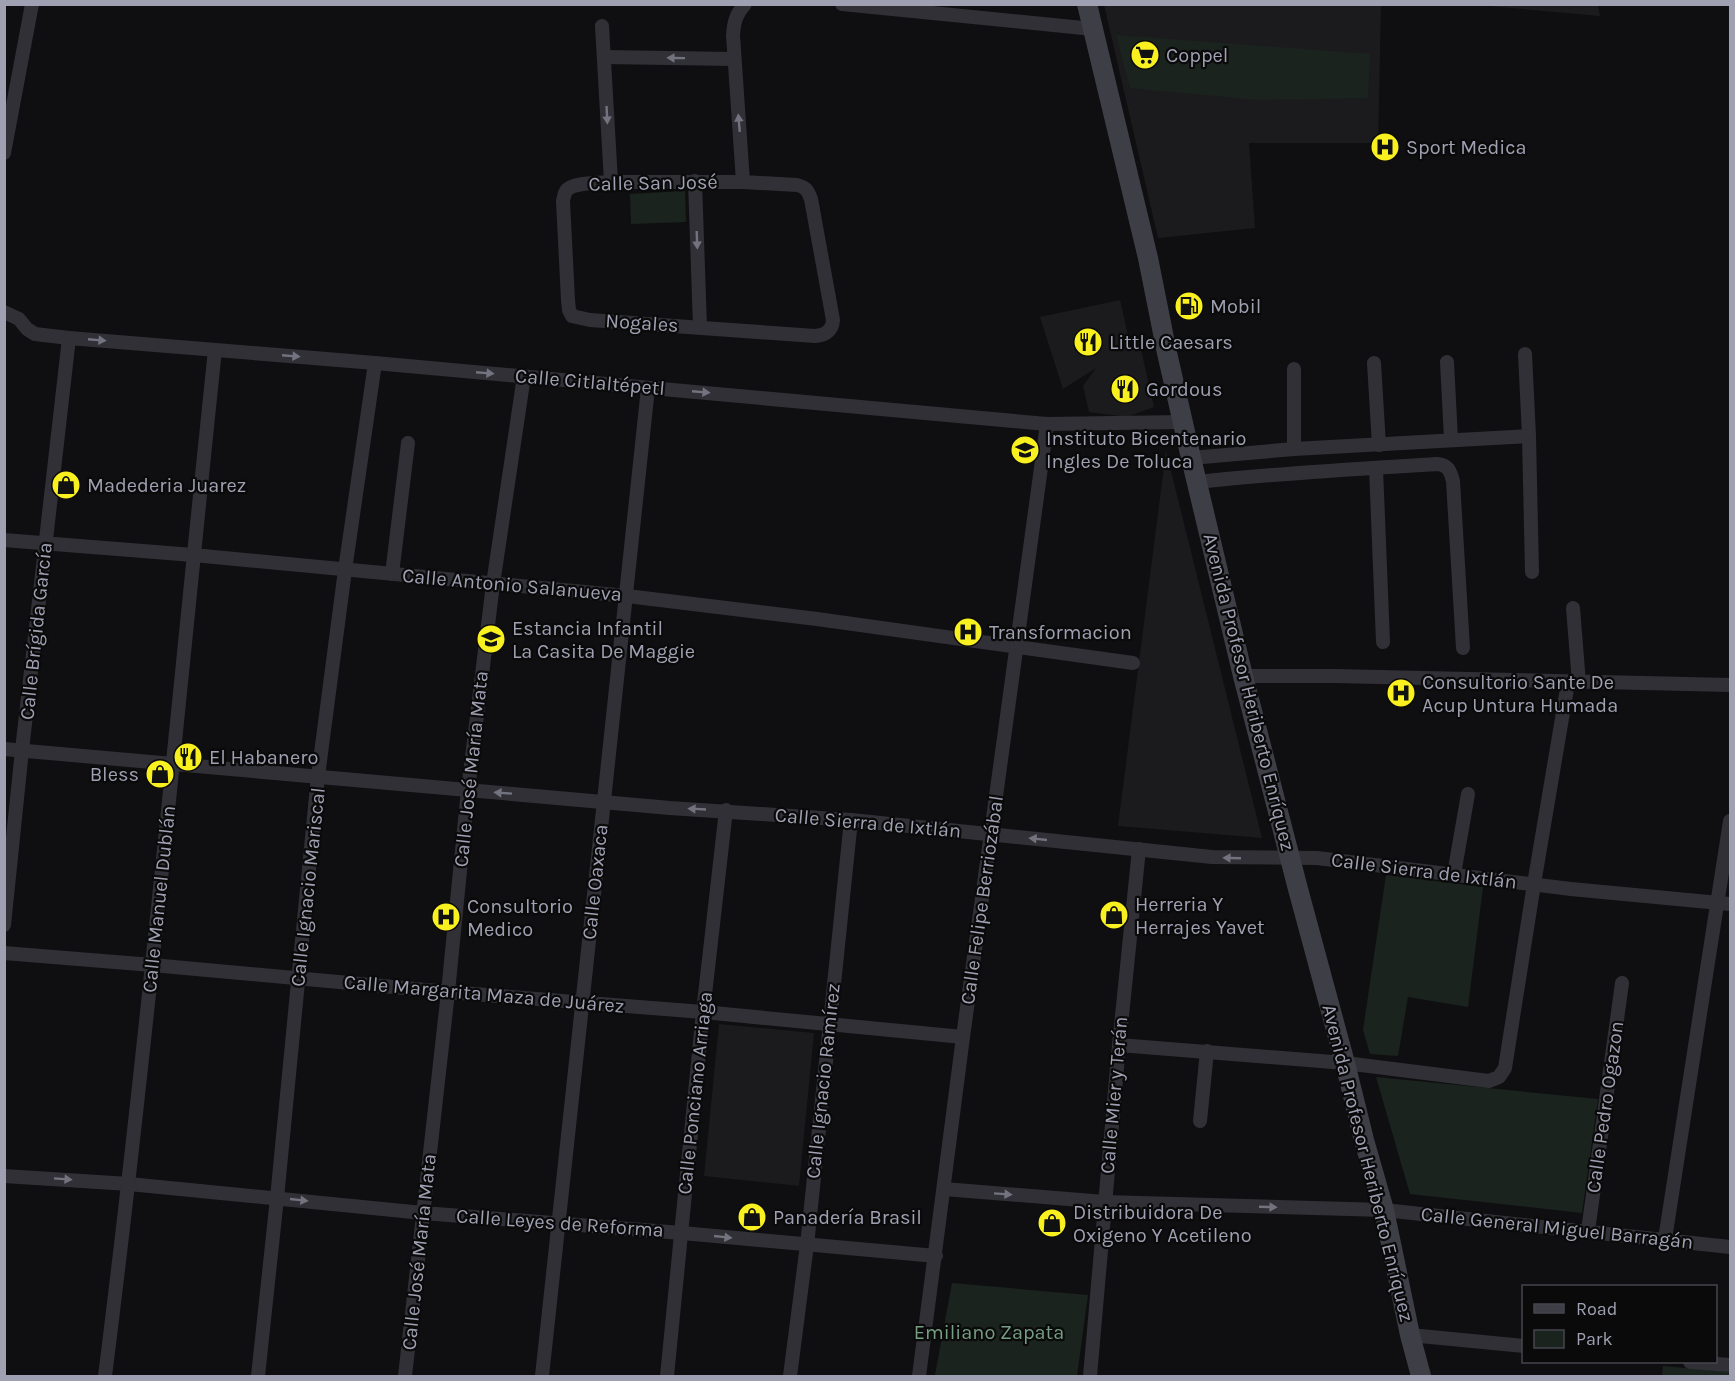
<svg xmlns="http://www.w3.org/2000/svg" width="1735" height="1381" viewBox="0 0 1735 1381" font-family="Karla,sans-serif">
<style>
.built{fill:#1b1b1e}
.green{fill:#1b231e}
.lines{fill:none;stroke-linecap:round;stroke-linejoin:round}
.minor{stroke:#313036;stroke-width:14}
.secondary{stroke:#3e3e46;stroke-width:20}
.oneway{fill:#737380}
.labels{text-anchor:middle;dominant-baseline:central;stroke-width:4.5;stroke-linejoin:round;paint-order:stroke}
.poi-label{font-size:20px;fill:#9fa0b2;stroke:#0b0a0b;text-anchor:start}
.street-label{font-size:20px;fill:#9fa0b2;stroke:#0b0a0b}
.park-label{font-size:20px;fill:#759e84;stroke:#0b0a0b}
</style>
<rect width="100%" height="100%" fill="#0f0f11"/>
<g class="built">
<path d="M 1104,5 L 1381,5 L 1378,143 L 1249,143 L 1255,228 L 1158,238 Z"/>
<path d="M 1478,5 L 1598,5 L 1600,16 Z"/>
<path d="M 1120,300 L 1130,345 L 1140,345 L 1154,407 L 1127,417 L 1089,412 L 1083,386 L 1096,368 L 1063,389 L 1040,317 Z"/>
<path d="M 1166,451 L 1262,838 L 1118,826 Z"/>
<path d="M 719,1024 L 814,1033 L 799,1186 L 704,1176 Z"/>
</g>
<g class="green">
<path d="M 1116,35 L 1370,54 L 1368,98 L 1259,100 L 1130,88 Z"/>
<path d="M 685,191 L 686,222 L 631,224 L 630,194 Z"/>
<path d="M 1386,875 L 1483,887 L 1468,1007 L 1408,997 L 1398,1056 L 1370,1054 L 1363,1030 Z"/>
<path d="M 1376,1077 L 1598,1099 L 1582,1213 L 1410,1194 Z"/>
<path d="M 952,1283 L 1088,1295 L 1077,1376 L 962,1376 L 935,1375 Z"/>
<path d="M 1663,1366 L 1730,1372 L 1730,1376 L 1662,1376 Z"/>
</g>
<g class="lines">
<g class="minor">
<path d="M 842,4 L 1093,29"/>
<path d="M 602,26 L 611,182"/>
<path d="M 604,57 L 734,59"/>
<path d="M 4,153 L 32,4"/>
<path d="M 695,181 L 700,327"/>
<path d="M 611,182 L 743,182 L 797,185 C 806,187 808,191 811,199 L 833,320 C 832,331 826,335 815,336 L 590,320 L 572,316 L 569,310 L 568,300 L 563,201 C 564,197 564,194 566,191 C 572,182 601,183 611,182 Z"/>
<path d="M 743,182 L 733,35 C 734,22 736,14 745,4"/>
<path d="M 4,312 L 19,319 L 27,329 L 35,334 L 69,338 L 375,363 L 1047,424 L 1183,422"/>
<path d="M 1525,354 L 1529,436 L 1532,572"/>
<path d="M 1447,362 L 1451,439"/>
<path d="M 1374,363 L 1379,445"/>
<path d="M 1294,369 L 1294,449"/>
<path d="M 1191,458 L 1294,449 L 1529,436"/>
<path d="M 1376,468 L 1383,642"/>
<path d="M 1198,482 C 1277,473 1357,469 1437,464 C 1448,465 1450,470 1453,481 L 1463,648"/>
<path d="M 4,540 L 193,555 L 627,596 L 817,619 L 1133,663"/>
<path d="M 392,574 L 408,443"/>
<path d="M 1573,608 L 1579,683"/>
<path d="M 1243,676 L 1335,676 L 1730,685"/>
<path d="M 4,749 L 670,808 L 851,820 L 1212,857 L 1317,858 L 1571,889 L 1730,904"/>
<path d="M 1454,874 L 1468,794"/>
<path d="M 4,925 L 22,750 L 69,338"/>
<path d="M 4,953 L 152,965 L 448,992 L 703,1012 L 963,1037"/>
<path d="M 1119,1045 L 1345,1063 L 1489,1081 L 1499,1077 L 1505,1068 L 1534,884 L 1568,683"/>
<path d="M 1200,1121 L 1207,1051"/>
<path d="M 4,1176 L 129,1184 L 423,1213 L 682,1233 L 936,1256"/>
<path d="M 944,1189 L 1105,1202 L 1384,1210 L 1730,1247"/>
<path d="M 1588,1231 L 1622,983"/>
<path d="M 1665,1239 L 1730,821"/>
<path d="M 1410,1335 L 1524,1346"/>
<path d="M 1690,1362 L 1730,1365"/>
<path d="M 105,1376 C 148,1035 179,692 215,350"/>
<path d="M 258,1376 L 277,1198 L 318,776 L 345,570 L 375,363"/>
<path d="M 405,1376 L 448,992 L 468,790 L 493,584 L 524,376"/>
<path d="M 542,1376 C 577,1047 614,717 648,388"/>
<path d="M 667,1376 L 703,1012 L 726,810"/>
<path d="M 790,1376 L 807,1245 L 851,820"/>
<path d="M 919,1376 L 963,1037 L 1047,424"/>
<path d="M 1090,1376 L 1119,1045 L 1139,849"/>
</g>
<path class="secondary" d="M 1087,4 L 1148,258 L 1167,353 L 1191,458 L 1243,676 L 1298,889 L 1345,1063 L 1364,1140 L 1384,1210 L 1410,1335 L 1421,1376"/>
</g>
<defs><path id="oneway-solid" d="M-6-.8H1V-3.2L6.5 0L1 3.2V.8H-6Z" transform="scale(1.5)"/></defs>
<g class="oneway">
<use href="#oneway-solid" transform="translate(676 58) rotate(-179)"/>
<use href="#oneway-solid" transform="translate(607 115) rotate(87)"/>
<use href="#oneway-solid" transform="translate(739 123) rotate(-95)"/>
<use href="#oneway-solid" transform="translate(697 240) rotate(88)"/>
<use href="#oneway-solid" transform="translate(97 340) rotate(5)"/>
<use href="#oneway-solid" transform="translate(291 356) rotate(5)"/>
<use href="#oneway-solid" transform="translate(485 373) rotate(5)"/>
<use href="#oneway-solid" transform="translate(701 392) rotate(5)"/>
<use href="#oneway-solid" transform="translate(503 793) rotate(-176)"/>
<use href="#oneway-solid" transform="translate(697 809) rotate(-177)"/>
<use href="#oneway-solid" transform="translate(1038 839) rotate(-174)"/>
<use href="#oneway-solid" transform="translate(1232 858) rotate(-178)"/>
<use href="#oneway-solid" transform="translate(63 1179) rotate(4)"/>
<use href="#oneway-solid" transform="translate(1003 1194) rotate(4)"/>
<use href="#oneway-solid" transform="translate(299 1200) rotate(6)"/>
<use href="#oneway-solid" transform="translate(1268 1207) rotate(2)"/>
<use href="#oneway-solid" transform="translate(723 1237) rotate(6)"/>
</g>
<defs>
<g id="supermarket-disc" transform="scale(1.5)"><circle r="9.5" fill="#f8f01f" stroke="#0b0a0b"/><path d="M-6-5.5h2.5l.6 2H6L4.5 2H-2.5L-4.4-4H-6ZM-1.5 3.2a1.3 1.3 0 1 0 .1 0ZM3 3.2a1.3 1.3 0 1 0 .1 0Z" fill="#111"/></g>
<g id="hospital-disc" transform="scale(1.5)"><circle r="9.5" fill="#f8f01f" stroke="#0b0a0b"/><path d="M-5-5h3v3.5h4V-5h3V5h-3V1.5h-4V5h-3Z" fill="#111"/></g>
<g id="fuel-disc" transform="scale(1.5)"><circle r="9.5" fill="#f8f01f" stroke="#0b0a0b"/><path d="M-5.5-6h7V0h2V4h1.3V-2.5L3-4.5l.8-.8L6-3V5H2.5V1h-1V6h-7ZM-4.2-4.7v3.2H.2V-4.7Z" fill="#111"/></g>
<g id="restaurant-disc" transform="scale(1.5)"><circle r="9.5" fill="#f8f01f" stroke="#0b0a0b"/><path d="M-5-6h1v4h1v-4h1v4h1v-4h1v5L-1.5 .5V6h-2V.5L-5-1ZM5-6V6H3V1.5H1.5Q1.5-4 5-6Z" fill="#111"/></g>
<g id="school-disc" transform="scale(1.5)"><circle r="9.5" fill="#f8f01f" stroke="#0b0a0b"/><path d="M0-5L7-2L0 1L-7-2ZM-4 1L0 2.5L4 1V4Q0 6-4 4Z" fill="#111"/></g>
<g id="shop-disc" transform="scale(1.5)"><circle r="9.5" fill="#f8f01f" stroke="#0b0a0b"/><path d="M-5-2.5h2.3a2.7 3.5 0 0 1 5.4 0H5L5.5 6h-11ZM-1.5-2.5h3a1.5 2.3 0 0 0-3 0Z" fill="#111"/></g>
</defs>
<g fill-rule="evenodd">
<use href="#supermarket-disc" x="1145" y="55"/>
<use href="#hospital-disc" x="1385" y="147"/>
<use href="#fuel-disc" x="1189" y="306"/>
<use href="#restaurant-disc" x="1088" y="342"/>
<use href="#restaurant-disc" x="1125" y="389"/>
<use href="#school-disc" x="1025" y="450"/>
<use href="#shop-disc" x="66" y="485"/>
<use href="#hospital-disc" x="968" y="632"/>
<use href="#school-disc" x="491" y="639"/>
<use href="#hospital-disc" x="1401" y="693"/>
<use href="#restaurant-disc" x="188" y="757"/>
<use href="#shop-disc" x="160" y="774"/>
<use href="#shop-disc" x="1114" y="915"/>
<use href="#hospital-disc" x="446" y="917"/>
<use href="#shop-disc" x="752" y="1217"/>
<use href="#shop-disc" x="1052" y="1223"/>
</g>
<g class="labels">
<g class="poi-label">
<text x="1166" y="55">Coppel</text>
<text x="1406" y="147">Sport Medica</text>
<text x="1210" y="306">Mobil</text>
<text x="1109" y="342">Little Caesars</text>
<text x="1146" y="389">Gordous</text>
<text x="1046" y="438">Instituto Bicentenario<tspan x="1046" dy="23">Ingles De Toluca</tspan></text>
<text x="87" y="485">Madederia Juarez</text>
<text x="512" y="628">Estancia Infantil<tspan x="512" dy="23">La Casita De Maggie</tspan></text>
<text x="989" y="632">Transformacion</text>
<text x="1422" y="682">Consultorio Sante De<tspan x="1422" dy="23">Acup Untura Humada</tspan></text>
<text x="209" y="757">El Habanero</text>
<text x="139" y="774" text-anchor="end">Bless</text>
<text x="1135" y="904">Herreria Y<tspan x="1135" dy="23">Herrajes Yavet</tspan></text>
<text x="467" y="906">Consultorio<tspan x="467" dy="23">Medico</tspan></text>
<text x="1073" y="1212">Distribuidora De<tspan x="1073" dy="23">Oxigeno Y Acetileno</tspan></text>
<text x="773" y="1217">Panadería Brasil</text>
</g>
<g class="street-label">
<text transform="translate(653 183) rotate(-1)">Calle San José</text>
<text transform="translate(642 323) rotate(4)">Nogales</text>
<text transform="translate(590 382) rotate(5)">Calle Citlaltépetl</text>
<text transform="translate(512 585) rotate(5)">Calle Antonio Salanueva</text>
<text transform="translate(36 631) rotate(-84)">Calle Brígida García</text>
<text transform="translate(1249 692) rotate(76)">Avenida Profesor Heriberto Enríquez</text>
<text transform="translate(471 769) rotate(-84)">Calle José María Mata</text>
<text transform="translate(868 823) rotate(5)">Calle Sierra de Ixtlán</text>
<text transform="translate(1424 871) rotate(7)">Calle Sierra de Ixtlán</text>
<text transform="translate(595 882) rotate(-84)">Calle Oaxaca</text>
<text transform="translate(308 887) rotate(-84)">Calle Ignacio Mariscal</text>
<text transform="translate(159 899) rotate(-84)">Calle Manuel Dublán</text>
<text transform="translate(982 900) rotate(-82)">Calle Felipe Berriozábal</text>
<text transform="translate(484 994) rotate(5)">Calle Margarita Maza de Juárez</text>
<text transform="translate(823 1081) rotate(-84)">Calle Ignacio Ramírez</text>
<text transform="translate(695 1093) rotate(-84)">Calle Ponciano Arriaga</text>
<text transform="translate(1114 1095) rotate(-85)">Calle Mier y Terán</text>
<text transform="translate(1605 1107) rotate(-82)">Calle Pedro Ogazon</text>
<text transform="translate(1368 1163) rotate(76)">Avenida Profesor Heriberto Enríquez</text>
<text transform="translate(560 1223) rotate(4)">Calle Leyes de Reforma</text>
<text transform="translate(1557 1228) rotate(6)">Calle General Miguel Barragán</text>
<text transform="translate(419 1252) rotate(-84)">Calle José María Mata</text>
</g>
<g class="park-label">
<text x="989" y="1332">Emiliano Zapata</text>
</g>
</g>
<rect width="1735" height="1381" fill="none" stroke="#9fa0b2" stroke-width="12"/>
<rect x="1522" y="1285" width="195" height="78" fill="#0b0a0b" stroke="#46464e" stroke-width="1.5"/>
<rect x="1534" y="1304" width="30" height="9" fill="#3e3e46" stroke="#46464e" stroke-width="1.5"/>
<text x="1576" y="1315" font-size="18" fill="#9fa0b2">Road</text>
<rect x="1534" y="1330" width="30" height="18" fill="#1b231e" stroke="#46464e" stroke-width="1.5"/>
<text x="1576" y="1345" font-size="18" fill="#9fa0b2">Park</text>
</svg>
